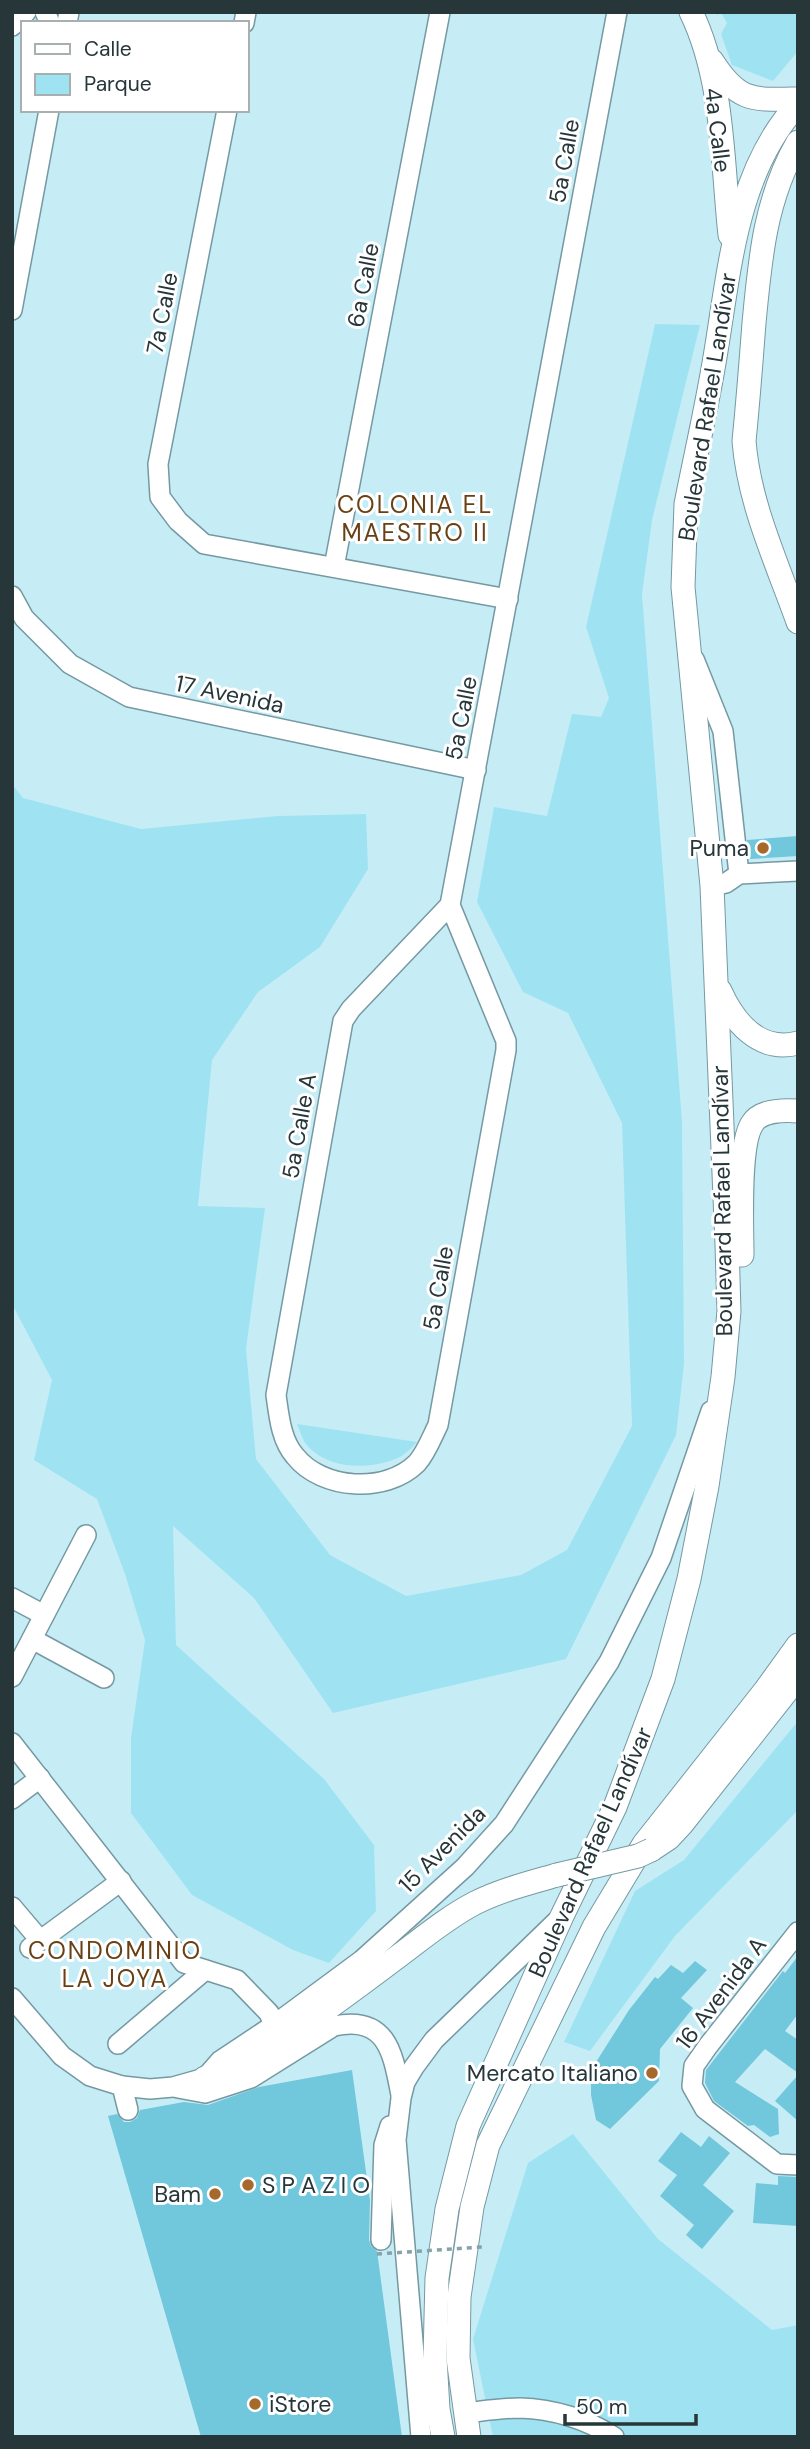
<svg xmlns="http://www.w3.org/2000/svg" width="810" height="2449" viewBox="0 0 810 2449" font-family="'DM Sans',sans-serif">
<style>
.green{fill:#9fe3f3}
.building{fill:#71c7db}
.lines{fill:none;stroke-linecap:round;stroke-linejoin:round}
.minor-casing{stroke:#7599a2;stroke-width:22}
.major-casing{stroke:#7599a2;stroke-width:25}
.minor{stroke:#fff;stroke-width:19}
.major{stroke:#fff;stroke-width:23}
.major-bridge-casing{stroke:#7599a2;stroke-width:25;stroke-linecap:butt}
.path-bridge{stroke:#85a3a9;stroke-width:3.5;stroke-dasharray:5 5;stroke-linecap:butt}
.major-bridge{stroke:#fff;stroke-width:23}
.poi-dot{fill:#a56a2b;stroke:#fff;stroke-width:2.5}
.labels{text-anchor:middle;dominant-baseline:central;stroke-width:6;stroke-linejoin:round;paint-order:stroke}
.street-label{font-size:23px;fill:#263639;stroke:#fff}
.poi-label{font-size:23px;fill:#263639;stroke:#fff;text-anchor:end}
.neighbourhood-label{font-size:24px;letter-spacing:2px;fill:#694014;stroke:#fff}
</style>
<rect width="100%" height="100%" fill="#c6edf6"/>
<g class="green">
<path d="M 715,12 L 798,12 L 798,51 L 773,81 L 732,65 L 721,34 L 727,23 L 721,13 L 717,15 Z"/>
<path d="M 655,324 L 700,325 L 652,520 L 642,594 L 682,1122 L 684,1364 L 676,1435 L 566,1659 L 333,1713 L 254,1598 L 173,1526 L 176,1645 L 324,1779 L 374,1845 L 376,1911 L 329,1963 L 293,1950 L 192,1895 L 131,1813 L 131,1738 L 145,1640 L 125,1574 L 97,1499 L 34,1460 L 52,1380 L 12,1304 L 12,784 L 23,798 L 141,829 L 278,816 L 366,814 L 368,869 L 320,947 L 258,992 L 212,1060 L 198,1206 L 265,1208 L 246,1349 L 256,1459 L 330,1555 L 406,1596 L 521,1575 L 567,1550 L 632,1426 L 622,1123 L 568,1013 L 523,992 L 477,902 L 494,807 L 547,816 L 572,714 L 601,717 L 609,698 L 586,627 Z"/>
<path d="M 297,1424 L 417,1442 C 412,1447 407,1453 400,1457 C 372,1470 328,1471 306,1444 C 302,1439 300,1430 297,1424 Z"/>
<path d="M 798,1721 L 798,1810 L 675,1936 L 590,2051 L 564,2042 L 635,1891 L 684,1860 Z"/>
<path d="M 573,2134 L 658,2239 L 772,2330 L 798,2325 L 798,2437 L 493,2437 L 473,2339 L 528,2163 Z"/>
</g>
<g class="building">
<path d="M 798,836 L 798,856 L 750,859 L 747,840 Z"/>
<path d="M 798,1956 L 798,2014 L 785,2031 L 798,2040 L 798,2073 L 765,2049 L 735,2082 L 778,2109 L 779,2134 L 770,2137 L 754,2125 L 748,2126 L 714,2101 L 705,2083 L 706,2070 L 783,1971 L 785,1973 Z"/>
<path d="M 695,1961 L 707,1970 L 681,1998 L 693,2008 L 660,2049 L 659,2081 L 610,2129 L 596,2120 L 591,2095 L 591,2070 L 629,2010 L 655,1977 L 658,1979 L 671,1965 L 683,1973 Z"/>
<path d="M 352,2070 L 370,2201 L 369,2240 L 371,2246 L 377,2251 L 402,2437 L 201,2437 L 108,2116 L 117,2114 L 124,2122 L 130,2122 L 137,2118 L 140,2110 L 184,2102 L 208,2105 L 259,2087 Z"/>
<path d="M 798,2075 L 798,2121 L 775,2101 Z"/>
<path d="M 681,2132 L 701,2147 L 709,2136 L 730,2153 L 703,2185 L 734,2211 L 702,2249 L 686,2235 L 694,2225 L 660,2196 L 677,2175 L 658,2161 Z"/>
<path d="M 778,2176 L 798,2177 L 798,2226 L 753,2223 L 756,2183 L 778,2185 Z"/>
</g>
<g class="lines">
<g class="minor-casing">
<g id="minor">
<path d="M 45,12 L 50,23"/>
<path d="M 67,23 L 69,12"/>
<path d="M 244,23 L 246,12"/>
<path d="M 12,26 L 26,12"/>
<path d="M 227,110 L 158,464 L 160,497 L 178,521 L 204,544 L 508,599"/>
<path d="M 12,310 L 49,110"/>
<path d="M 334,567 L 440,12"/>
<path d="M 12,596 L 24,618 L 70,664 L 129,697 L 476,770"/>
<path d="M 694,659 L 723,731 L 739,874"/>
<path d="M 712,886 L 726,883 L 739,874 L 798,871"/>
<path d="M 450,905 L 351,1009 L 343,1021 L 276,1395 C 279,1416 281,1440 295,1456 C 322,1490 386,1494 417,1463 C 426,1453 432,1437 438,1425 L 506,1050 L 506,1041 L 450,905 L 617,12"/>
<path d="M 12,1598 L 44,1615"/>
<path d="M 32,1639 L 104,1678"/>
<path d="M 12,1677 L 86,1535"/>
<path d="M 12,1743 L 184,1963 L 237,1980 L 269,2013 L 274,2025"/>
<path d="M 12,1799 L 40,1778"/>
<path d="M 12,1907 L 40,1940"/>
<path d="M 798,1932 L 708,2046 L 694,2066 L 692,2086 L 705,2109 L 777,2164 L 798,2165"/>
<path d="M 30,1948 L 121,1881"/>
<path d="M 12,1998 L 62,2056 L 90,2076 L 122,2086 L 150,2089 L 173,2087 L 205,2078 L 220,2061 L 274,2025 L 362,1960 L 465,1867 L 504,1824 L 609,1662 L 661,1558 L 711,1411"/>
<path d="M 118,2044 L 205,1970"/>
<path d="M 122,2086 L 128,2110"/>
<path d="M 178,2088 L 205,2093 L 251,2078 L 334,2026 C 388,2015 393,2054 401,2095"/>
<path d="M 381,2240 L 384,2145 L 390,2126"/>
<path d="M 465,2413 C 483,2411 502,2408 520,2408 C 553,2409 587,2419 614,2437"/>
<path d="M 421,2437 L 396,2140 L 401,2098 L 405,2082 L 414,2067 L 434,2040 L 559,1919"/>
</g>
</g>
<g class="major-casing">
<g id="major">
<path d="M 691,12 C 724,80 722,162 730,235"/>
<path d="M 712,61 C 738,102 752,100 798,99"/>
<path d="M 798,142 C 765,199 760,259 754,323 C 751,362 748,402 744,441 C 749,504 777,563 798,622"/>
<path d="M 720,991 C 734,1022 759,1053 798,1043"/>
<path d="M 742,1255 C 742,1227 738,1146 752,1124 C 760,1110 784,1110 798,1111"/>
<path d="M 651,1850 L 669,1838 L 682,1824 L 798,1677"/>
<path d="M 205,2078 C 274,2052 341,1999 400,1955 C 424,1937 448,1917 475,1903 C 501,1890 529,1883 557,1875"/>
<path d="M 443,2437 L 438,2409 L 435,2358 L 437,2278 L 447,2209 L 468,2126 L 562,1916 L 615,1807 L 663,1679 L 689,1579 L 707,1486 L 723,1377 L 729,1311 L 727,1245 L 712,886 L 683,587 L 686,504 C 696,453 708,402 716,351 C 730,266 737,170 798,104"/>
<path d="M 469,2437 L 458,2358 L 459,2297 L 472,2207 L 488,2145 L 594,1927 L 644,1844 L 764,1692 L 798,1645"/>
</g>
</g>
<use href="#minor" class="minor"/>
<use href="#major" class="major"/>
<g class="major-bridge-casing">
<path id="major-bridge" d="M 557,1875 L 638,1856 L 651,1850"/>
</g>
<path class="path-bridge" d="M 377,2254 L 482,2247"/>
<use href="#major-bridge" class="major-bridge"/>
</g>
<g class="poi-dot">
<circle cx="763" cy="848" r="7"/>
<circle cx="652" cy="2073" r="7"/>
<circle cx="248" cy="2185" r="7"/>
<circle cx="215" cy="2194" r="7"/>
<circle cx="255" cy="2404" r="7"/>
</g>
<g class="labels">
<g class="street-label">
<text transform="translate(718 130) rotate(83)">4a Calle</text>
<text transform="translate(564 161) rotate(-80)">5a Calle</text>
<text transform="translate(363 285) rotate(-79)">6a Calle</text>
<text transform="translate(162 313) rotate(-79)">7a Calle</text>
<text transform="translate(707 407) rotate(-81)">Boulevard Rafael Landívar</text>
<text transform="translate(230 694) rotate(12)">17 Avenida</text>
<text transform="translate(461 718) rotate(-79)">5a Calle</text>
<text transform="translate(299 1126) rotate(-80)">5a Calle A</text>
<text transform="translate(722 1201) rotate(-91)">Boulevard Rafael Landívar</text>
<text transform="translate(438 1288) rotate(-80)">5a Calle</text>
<text transform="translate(442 1849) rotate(-45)">15 Avenida</text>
<text transform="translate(590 1852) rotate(-66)">Boulevard Rafael Landívar</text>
<text transform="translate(721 1993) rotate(-53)">16 Avenida A</text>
</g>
<g class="poi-label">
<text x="749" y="848">Puma</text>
<text x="638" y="2073">Mercato Italiano</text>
<text x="262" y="2185" text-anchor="start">S P A Z I O</text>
<text x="201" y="2194">Bam</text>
<text x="269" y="2404" text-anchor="start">iStore</text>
</g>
<g class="neighbourhood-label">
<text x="415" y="504">COLONIA EL<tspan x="415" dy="28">MAESTRO II</tspan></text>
<text x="115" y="1950">CONDOMINIO<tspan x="115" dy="28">LA JOYA</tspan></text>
</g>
</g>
<rect width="810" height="2449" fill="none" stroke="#263639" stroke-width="28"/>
<rect x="21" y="21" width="228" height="91" fill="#ffffff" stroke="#a8afb0" stroke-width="2"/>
<rect x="35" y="44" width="35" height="10" fill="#ffffff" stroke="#a8afb0" stroke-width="2"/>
<text x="84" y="56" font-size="21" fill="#263639">Calle</text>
<rect x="35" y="74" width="35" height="21" fill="#9fe3f3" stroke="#a8afb0" stroke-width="2"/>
<text x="84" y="91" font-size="21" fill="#263639">Parque</text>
<path d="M565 2414v10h131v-10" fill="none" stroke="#263639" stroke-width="3.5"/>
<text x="576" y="2414" font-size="21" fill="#263639" stroke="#ffffff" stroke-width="5" paint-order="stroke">50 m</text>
</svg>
